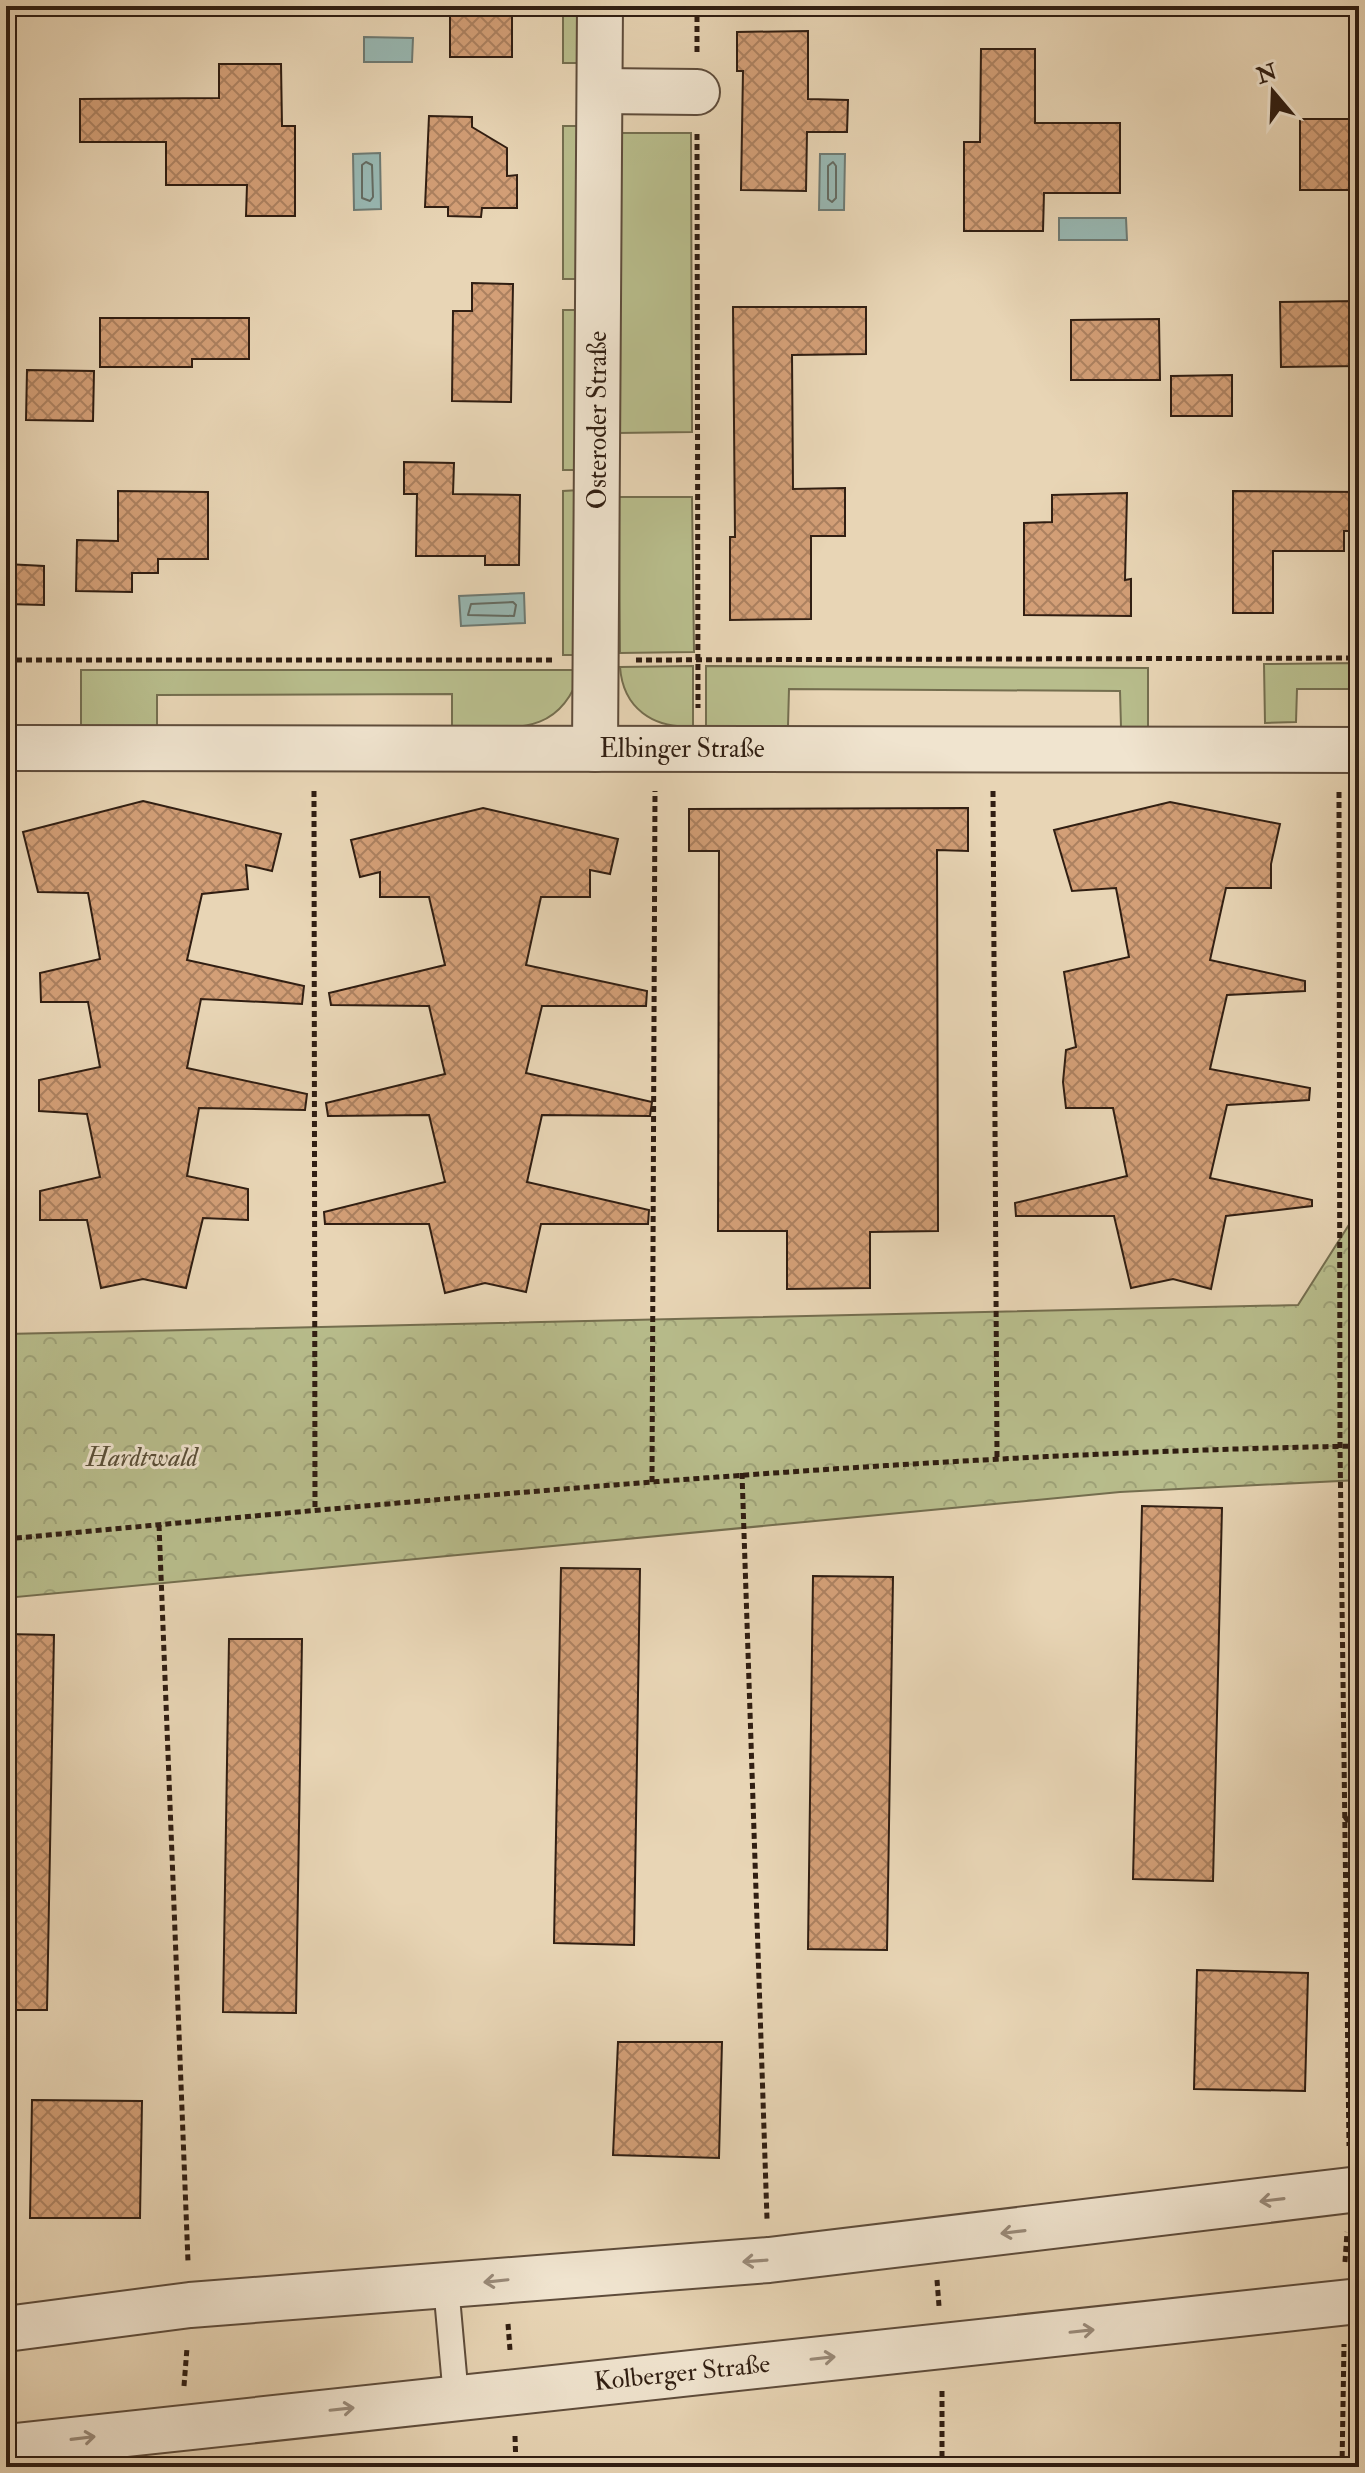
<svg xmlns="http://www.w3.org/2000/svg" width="1365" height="2473" viewBox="0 0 1365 2473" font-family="'IM FELL Double Pica',serif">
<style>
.grass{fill:#b8bd8c;stroke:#746e4f;stroke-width:2}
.forest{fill:url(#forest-crowns);stroke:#746e4f;stroke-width:2}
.water{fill:#98b8b3;stroke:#6e7a73;stroke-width:2}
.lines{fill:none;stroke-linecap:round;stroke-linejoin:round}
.shore{stroke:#646b62;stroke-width:2}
.building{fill:url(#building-cross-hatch);stroke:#301e12;stroke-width:2}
.service-casing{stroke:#5e4c3b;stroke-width:28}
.minor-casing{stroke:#5e4c3b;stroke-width:48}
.path{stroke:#301e12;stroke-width:5;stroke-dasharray:6 4;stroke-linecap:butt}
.service{stroke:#f0e4cf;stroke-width:24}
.minor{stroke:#f0e4cf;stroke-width:44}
.oneway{stroke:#9a8b7a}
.labels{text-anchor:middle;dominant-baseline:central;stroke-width:6;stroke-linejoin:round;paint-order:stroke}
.street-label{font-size:26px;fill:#301e12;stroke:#f0e4cf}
.park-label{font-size:26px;font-style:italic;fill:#594e37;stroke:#f0e4cf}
</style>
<defs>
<pattern id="forest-crowns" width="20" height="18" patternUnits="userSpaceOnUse" patternTransform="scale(2)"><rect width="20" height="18" fill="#b8bd8c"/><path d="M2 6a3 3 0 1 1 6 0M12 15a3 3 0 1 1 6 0" fill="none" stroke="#9ea278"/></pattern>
<pattern id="building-cross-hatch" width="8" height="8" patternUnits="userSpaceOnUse" patternTransform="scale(2)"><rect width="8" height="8" fill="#d39f77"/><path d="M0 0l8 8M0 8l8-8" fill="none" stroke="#ac8160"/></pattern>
</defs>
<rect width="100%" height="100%" fill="#e8d5b5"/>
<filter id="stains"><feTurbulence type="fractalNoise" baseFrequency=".0025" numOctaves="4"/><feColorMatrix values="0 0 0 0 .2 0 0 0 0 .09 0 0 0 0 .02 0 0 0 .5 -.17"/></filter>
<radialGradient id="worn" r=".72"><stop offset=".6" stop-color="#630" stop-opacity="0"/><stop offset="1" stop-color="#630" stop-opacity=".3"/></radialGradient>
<g class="grass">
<path d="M 563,6 L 579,6 L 580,63 L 563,63 Z"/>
<rect x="563" y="126" width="16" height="153"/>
<path d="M 617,133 L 691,133 L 692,432 L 618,433 Z"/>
<path d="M 563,310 L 579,310 L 580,470 L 563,470 Z"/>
<path d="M 580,490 L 580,655 L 563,655 L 563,491 Z"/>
<path d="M 619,497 L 692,497 L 694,652 L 620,653 Z"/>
<path d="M 1359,663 L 1359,689 L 1297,689 L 1296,722 L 1265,723 L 1264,664 Z"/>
<path d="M 693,666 L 693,726 C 653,729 623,708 620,667 Z"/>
<path d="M 706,666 L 1148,668 L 1148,727 L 1121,727 L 1120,691 L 789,689 L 788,726 L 706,726 Z"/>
<path d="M 81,670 L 581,670 C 560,739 512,727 452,727 L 452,694 L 157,695 L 157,727 L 81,727 Z"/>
</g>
<path class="forest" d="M 1359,1209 L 1359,1480 L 1120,1492 L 6,1598 L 6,1334 L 1298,1305 Z"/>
<g class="water">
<path d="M 364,37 L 413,38 L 412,62 L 364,62 Z"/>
<path d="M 380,153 L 381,209 L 354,210 L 353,154 Z"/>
<path d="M 820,154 L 845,154 L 844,210 L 819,210 Z"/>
<path d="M 1059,218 L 1126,218 L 1127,240 L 1059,240 Z"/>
<path d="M 524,593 L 525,623 L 461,626 L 459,596 Z"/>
</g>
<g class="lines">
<g class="shore">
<path d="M 366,162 L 372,165 L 373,197 L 370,201 L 362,198 L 362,165 Z"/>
<path d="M 833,162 L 836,166 L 836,198 L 832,202 L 828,199 L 828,166 Z"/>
<path d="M 513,602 L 516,605 L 514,616 L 468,615 L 471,604 Z"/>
</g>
</g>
<g class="building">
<rect x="450" y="6" width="62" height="51"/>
<path d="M 808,31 L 808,99 L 848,100 L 847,132 L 807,132 L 806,191 L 741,190 L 743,71 L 737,71 L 737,32 Z"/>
<path d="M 981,49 L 1035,49 L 1035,123 L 1120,123 L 1120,193 L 1044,193 L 1043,231 L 964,231 L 964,142 L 980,142 Z"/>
<path d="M 219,64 L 281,64 L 282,126 L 295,126 L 295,216 L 246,216 L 247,185 L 166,185 L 166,142 L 80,142 L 80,99 L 219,98 Z"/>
<path d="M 429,116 L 472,117 L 472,127 L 507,148 L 507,176 L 517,175 L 517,208 L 482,208 L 481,217 L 448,216 L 448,207 L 425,207 Z"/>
<rect x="1300" y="119" width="59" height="71"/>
<path d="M 472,283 L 513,284 L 511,402 L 452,401 L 453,311 L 472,311 Z"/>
<path d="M 1359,301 L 1359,366 L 1281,367 L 1280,302 Z"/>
<path d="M 733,307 L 866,307 L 866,354 L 792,355 L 793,489 L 845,488 L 845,536 L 811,536 L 811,619 L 730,620 L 730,537 L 735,537 Z"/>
<path d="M 100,318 L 249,318 L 249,359 L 192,359 L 192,367 L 100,367 Z"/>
<path d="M 1159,319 L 1160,380 L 1071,380 L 1071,320 Z"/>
<path d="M 27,370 L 94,371 L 93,421 L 26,420 Z"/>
<path d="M 1232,375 L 1232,416 L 1171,416 L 1171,376 Z"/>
<path d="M 404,462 L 454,463 L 453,494 L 520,495 L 519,565 L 485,565 L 485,556 L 416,556 L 417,494 L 404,494 Z"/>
<path d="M 118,491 L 208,492 L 208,559 L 158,559 L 158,573 L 132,573 L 132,592 L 76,591 L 77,540 L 118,541 Z"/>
<path d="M 1233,491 L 1359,492 L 1359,531 L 1344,531 L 1344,551 L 1273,551 L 1273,613 L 1233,613 Z"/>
<path d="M 1127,493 L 1125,580 L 1131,579 L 1131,616 L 1024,615 L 1024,523 L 1052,522 L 1052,495 Z"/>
<path d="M 6,564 L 44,566 L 44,605 L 6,604 Z"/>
<path d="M 143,801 L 281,834 L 272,871 L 246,865 L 248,889 L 202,894 L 187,960 L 304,986 L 302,1004 L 201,999 L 187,1068 L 307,1094 L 305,1110 L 199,1108 L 187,1176 L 248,1189 L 248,1220 L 203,1218 L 186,1288 L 143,1279 L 101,1288 L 87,1220 L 40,1220 L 40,1191 L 100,1177 L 87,1114 L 39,1111 L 39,1080 L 100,1067 L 88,1002 L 41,1002 L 40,973 L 100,959 L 88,893 L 38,892 L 23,832 Z"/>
<path d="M 1170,802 L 1280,824 L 1271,864 L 1271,888 L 1226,888 L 1210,960 L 1305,981 L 1305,991 L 1227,995 L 1210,1069 L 1310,1088 L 1309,1100 L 1227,1105 L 1210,1178 L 1312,1200 L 1312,1206 L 1226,1216 L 1211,1289 L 1173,1279 L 1131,1288 L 1114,1216 L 1016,1216 L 1015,1203 L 1127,1176 L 1113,1108 L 1066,1108 L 1063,1082 L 1066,1050 L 1076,1047 L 1064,972 L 1129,957 L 1116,888 L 1072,891 L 1054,830 Z"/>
<path d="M 483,808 L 618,839 L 610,874 L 590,870 L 590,897 L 541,897 L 526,965 L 647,991 L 646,1006 L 542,1006 L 526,1073 L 652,1102 L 650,1116 L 542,1115 L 527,1182 L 649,1210 L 648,1224 L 541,1224 L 526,1292 L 485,1283 L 445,1293 L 429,1224 L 325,1224 L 324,1212 L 445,1182 L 429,1115 L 328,1116 L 326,1103 L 445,1074 L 429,1006 L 331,1005 L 329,993 L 445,965 L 429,897 L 380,897 L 380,872 L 360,877 L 351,840 Z"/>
<path d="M 968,808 L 968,851 L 937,850 L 938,1231 L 870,1232 L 870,1288 L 787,1289 L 787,1231 L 718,1231 L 719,851 L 689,851 L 689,809 Z"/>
<path d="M 1142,1506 L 1222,1508 L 1213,1881 L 1133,1879 Z"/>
<path d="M 561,1568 L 640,1569 L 634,1945 L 554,1943 Z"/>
<path d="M 813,1576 L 893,1577 L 887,1950 L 808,1949 Z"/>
<path d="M 6,1634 L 54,1635 L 47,2010 L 6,2010 Z"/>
<path d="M 229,1639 L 302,1639 L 296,2013 L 223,2012 Z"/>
<path d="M 1197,1970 L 1308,1973 L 1305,2091 L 1194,2089 Z"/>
<path d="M 618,2042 L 722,2042 L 719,2158 L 613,2155 Z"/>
<path d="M 32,2100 L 142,2101 L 140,2218 L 30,2218 Z"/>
</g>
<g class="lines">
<g class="service-casing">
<path id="service" d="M 446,2286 L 456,2397"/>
</g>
<g class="minor-casing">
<g id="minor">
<path d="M 600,91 L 697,92"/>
<path d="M 6,748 L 1359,750"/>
<path d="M 595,749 L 600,6"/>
<path d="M 6,2329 L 190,2305 L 769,2260 L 1359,2189"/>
<path d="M 6,2447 L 1359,2301"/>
</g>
</g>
<g class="path">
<path d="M 697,52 L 697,6"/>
<path d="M 697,134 L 698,708"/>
<path d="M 6,660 L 554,660"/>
<path d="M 636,660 L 1359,658"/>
<path d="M 314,791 L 315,1510"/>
<path d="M 993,791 L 997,1458"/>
<path d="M 1339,792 L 1340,1447 L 1349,2146"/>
<path d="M 742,1473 L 767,2219"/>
<path d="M 652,1482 L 655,791"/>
<path d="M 159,1525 L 188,2262"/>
<path d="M 6,1539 C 456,1497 906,1454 1359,1446"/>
<path d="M 1345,1817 L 1359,1836"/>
<path d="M 1345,2262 L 1347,2232"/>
<path d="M 937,2280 L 939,2306"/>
<path d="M 508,2324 L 510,2350"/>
<path d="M 184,2386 L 187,2348"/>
<path d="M 515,2436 L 516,2467"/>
<path d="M 942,2467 L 942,2388"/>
<path d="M 1342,2467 L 1344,2344"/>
</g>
<use href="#service" class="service"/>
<use href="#minor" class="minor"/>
</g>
<defs><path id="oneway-shaft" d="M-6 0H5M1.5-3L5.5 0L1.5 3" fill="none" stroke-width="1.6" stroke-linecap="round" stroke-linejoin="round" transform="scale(2)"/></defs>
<g class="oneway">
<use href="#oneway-shaft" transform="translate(1272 2200) rotate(173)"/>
<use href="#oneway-shaft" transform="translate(1013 2232) rotate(173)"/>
<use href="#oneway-shaft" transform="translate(755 2261) rotate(176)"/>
<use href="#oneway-shaft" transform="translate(496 2281) rotate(174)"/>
<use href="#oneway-shaft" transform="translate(1082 2331) rotate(-6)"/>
<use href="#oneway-shaft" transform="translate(823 2358) rotate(-6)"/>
<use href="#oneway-shaft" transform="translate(342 2409) rotate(-6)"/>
<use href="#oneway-shaft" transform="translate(83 2438) rotate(-7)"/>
</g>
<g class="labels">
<g class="street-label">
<text transform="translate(598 420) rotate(-90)">Osteroder Straße</text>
<text x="682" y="749">Elbinger Straße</text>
<text transform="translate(682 2373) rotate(-6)">Kolberger Straße</text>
</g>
<g class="park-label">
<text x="142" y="1458">Hardtwald</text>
</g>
</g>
<rect width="1365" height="2473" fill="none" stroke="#e8d5b5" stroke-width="32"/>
<rect x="8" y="8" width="1349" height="2457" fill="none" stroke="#301e12" stroke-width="4"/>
<rect x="16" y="16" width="1333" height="2441" fill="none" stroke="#301e12" stroke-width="2"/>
<g transform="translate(1273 92) rotate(341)" stroke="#f0e4cf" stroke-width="6" paint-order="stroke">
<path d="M0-6L14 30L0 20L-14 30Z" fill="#301e12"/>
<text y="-12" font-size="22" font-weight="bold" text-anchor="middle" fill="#301e12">N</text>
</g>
<rect width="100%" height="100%" filter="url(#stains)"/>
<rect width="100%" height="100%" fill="url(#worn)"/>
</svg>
